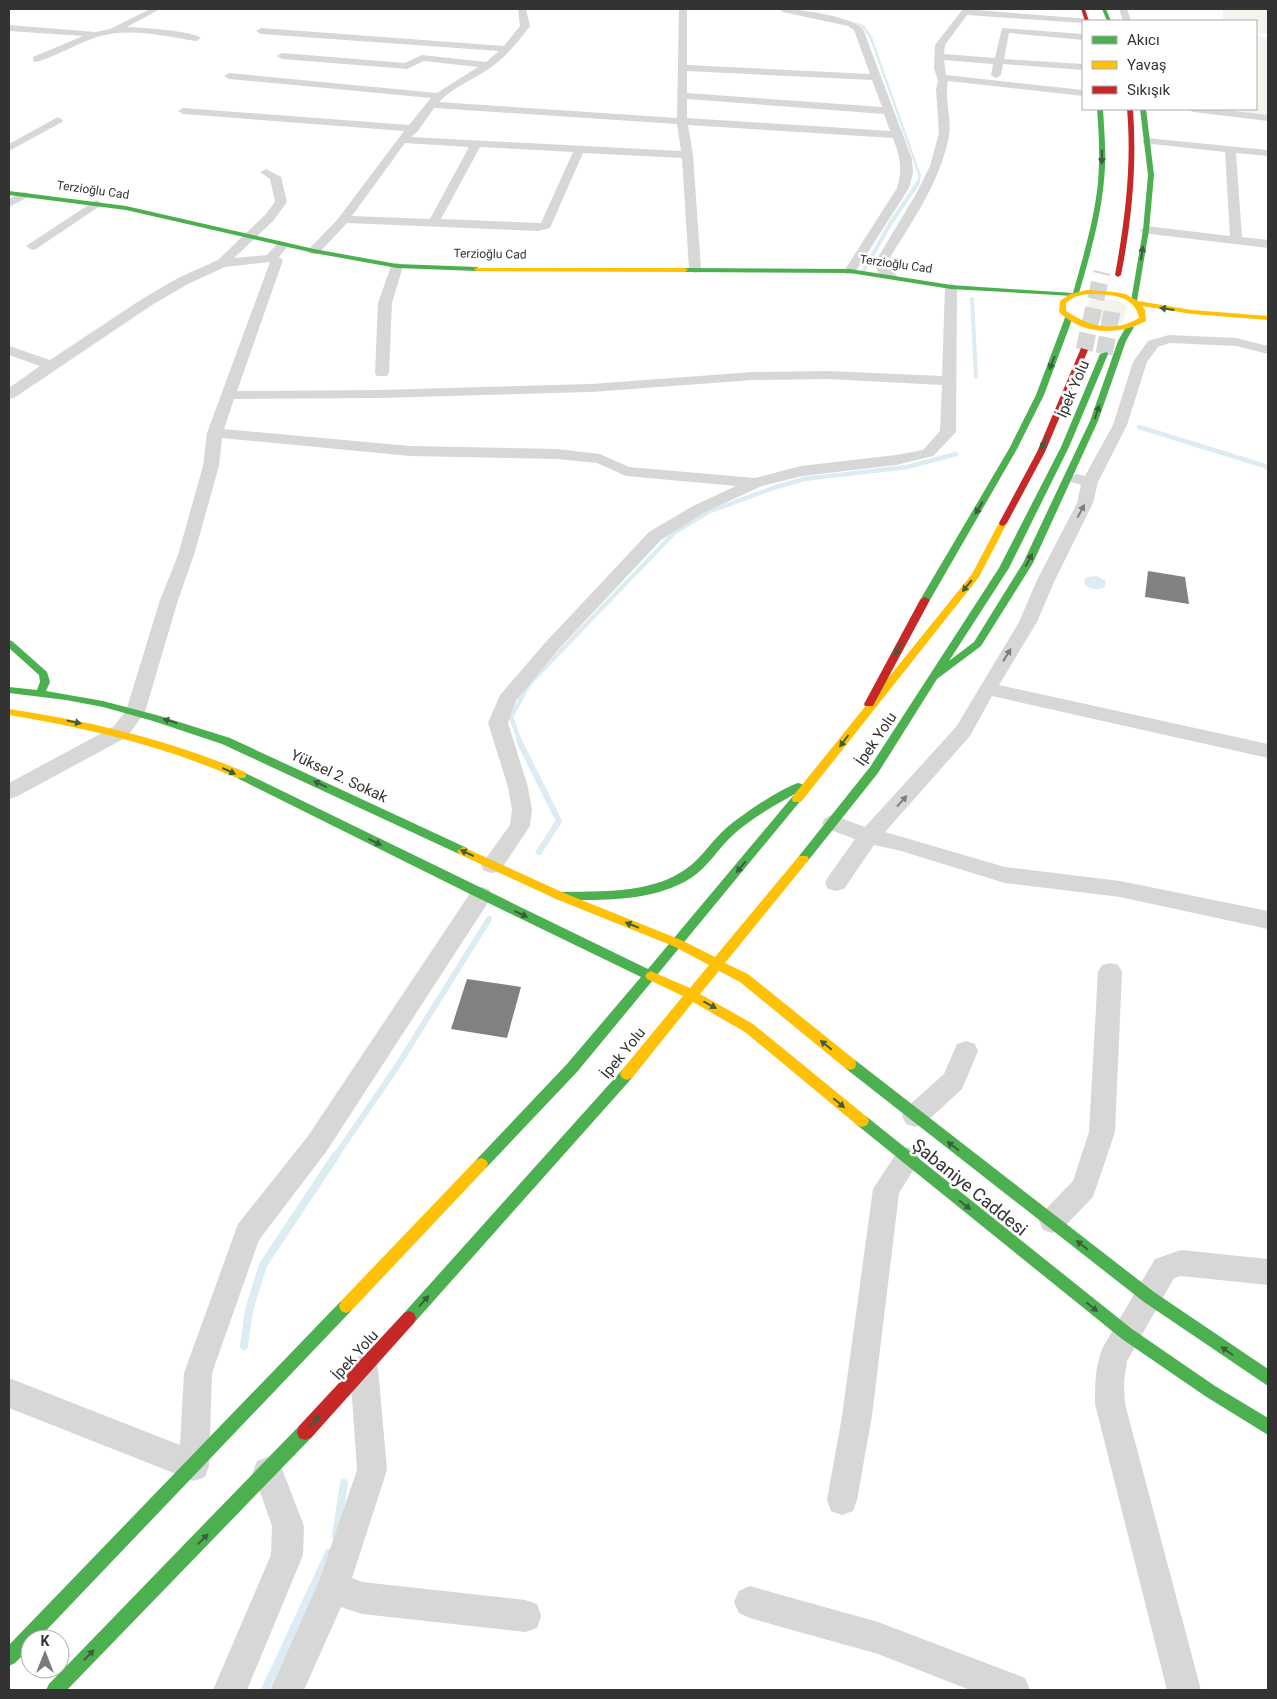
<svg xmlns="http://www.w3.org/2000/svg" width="1277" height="1699" viewBox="0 0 1277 1699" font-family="Roboto,sans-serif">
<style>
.green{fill:#f1f5ed}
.water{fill:#ddebf3}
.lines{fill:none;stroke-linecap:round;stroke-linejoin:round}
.stream-far4{stroke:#ddebf3;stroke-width:2.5}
.stream-far3{stroke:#ddebf3;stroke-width:4}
.stream-far2{stroke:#ddebf3;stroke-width:4.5}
.stream-far1{stroke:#ddebf3;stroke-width:6}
.stream{stroke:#ddebf3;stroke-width:8}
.building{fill:#818181}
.highway-tunnel{stroke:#d6d6d6;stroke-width:17;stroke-dasharray:17 9;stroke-linecap:butt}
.street{fill:#d7d7d7;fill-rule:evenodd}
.fast{fill:#4caf50;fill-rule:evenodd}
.slow{fill:#ffc107;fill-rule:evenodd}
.jam{fill:#c62828;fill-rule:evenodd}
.oneway{fill:#3c5e3d}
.oneway2{fill:#7d7d7d}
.labels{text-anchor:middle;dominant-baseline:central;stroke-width:5;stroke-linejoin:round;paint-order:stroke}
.far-street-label{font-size:12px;fill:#333;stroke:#fff}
.street-label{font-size:15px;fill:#333;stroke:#fff}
.near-street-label{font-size:18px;fill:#333;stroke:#fff}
</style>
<rect width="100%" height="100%" fill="#fff"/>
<g class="green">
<path d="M 1223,9 L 1268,9 L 1268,34 L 1256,33 L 1256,21 L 1223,21 Z"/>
<path d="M 1256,36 L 1268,37 L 1268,118 L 1206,109 L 1256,109 Z"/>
<path d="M 1095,299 C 1106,299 1119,298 1127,307 L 1123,322 L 1107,323 L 1086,316 L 1089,300 Z"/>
</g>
<path class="water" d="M 1097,576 L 1106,581 L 1105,587 C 1098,591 1089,590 1084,583 L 1086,577 Z"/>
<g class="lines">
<path class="stream-far4" d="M 845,21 L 863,26 L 871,38 L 920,176 L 917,185"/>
<g class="stream-far3">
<path d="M 863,272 L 890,224 L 918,183"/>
<path d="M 972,299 L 976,377"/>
</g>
<g class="stream-far2">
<path d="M 1139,427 L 1268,467"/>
<path d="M 520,742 L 511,717 L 529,684 L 675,532 L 708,512 L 773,488 L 804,479 L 907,467 L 956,454"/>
</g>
<g class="stream-far1">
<path d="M 519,741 L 559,821 L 539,852"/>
<path d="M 335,1157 L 398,1065 L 489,919"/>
</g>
<g class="stream">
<path d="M 244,1346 L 249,1310 L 263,1265 L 336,1155"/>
<path d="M 336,1535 L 344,1483"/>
<path d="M 265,1690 L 329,1553"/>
</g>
</g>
<g class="building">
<path d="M 1148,571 L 1185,577 L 1189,604 L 1145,597 Z"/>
<path d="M 467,979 L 521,987 L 507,1038 L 451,1029 Z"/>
</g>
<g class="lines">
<g class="highway-tunnel">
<path d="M 1084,350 L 1102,272"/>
<path d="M 1104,354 L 1113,306"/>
</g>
<g class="street">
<path d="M 150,9 L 160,9 L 127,27 C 140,27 192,31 201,38 L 196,41 C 163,36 129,27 97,37 C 76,44 57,56 36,62 L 33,61 L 33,57 L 83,36 L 9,31 L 9,25 L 96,32 L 110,29 Z"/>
<path d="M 518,9 L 526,9 L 530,26 C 518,42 506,57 490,68 C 473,80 453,87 439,102 L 677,118 L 679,9 L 687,9 L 687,65 L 870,74 L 854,30 L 848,26 L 783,12 L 779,9 C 797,8 850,16 863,29 L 912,159 L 913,173 L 909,188 L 854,274 L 846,274 L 844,271 L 897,188 C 903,169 900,157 893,138 L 688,125 L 693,155 L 701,269 L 699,272 L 695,273 L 689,269 L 682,158 L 583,153 L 550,228 L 538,231 L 347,223 L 318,254 L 310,254 L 308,251 L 310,248 L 337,220 L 404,131 L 183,114 L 178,111 L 183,108 L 409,125 L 431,98 L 229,79 L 224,76 L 229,73 L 437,93 L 478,67 L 424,61 L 407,69 L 282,59 L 277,56 L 282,53 L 405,63 L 422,55 L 486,62 L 499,51 L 261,34 L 256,31 L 261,28 L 504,46 L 520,26 ZM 687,71 L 872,80 L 882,107 L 687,93 ZM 687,99 L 884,114 L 890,131 L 687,118 ZM 434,108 L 677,124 L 681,151 L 411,137 L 418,131 ZM 405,143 L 469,147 L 430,219 L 352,216 ZM 480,147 L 573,152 L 541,223 L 441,219 Z"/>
<path d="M 963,9 L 1090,19 L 1091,21 L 1083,21 L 1083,23 L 967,15 L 945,45 L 944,54 L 995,58 L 1002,28 L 1083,34 L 1083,40 L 1009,33 L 1004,59 L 1083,64 L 1083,70 L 1003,64 L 1001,75 L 996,78 L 991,75 L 993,64 L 944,60 L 946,75 L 1083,90 L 1083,96 L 948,81 C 944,99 952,118 949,136 C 940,183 911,223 886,264 L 888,268 L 897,276 L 896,279 C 885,281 877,273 874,264 L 916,194 L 930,166 L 939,133 L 936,89 L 938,81 L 934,68 L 935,45 Z"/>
<path d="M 1119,9 L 1127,9 L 1131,21 L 1123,21 Z"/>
<path d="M 1188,109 L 1217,109 L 1268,115 L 1268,121 L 1193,112 Z"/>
<path d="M 58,117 L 63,120 L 62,122 L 9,151 L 9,144 Z"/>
<path d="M 1147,138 L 1268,150 L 1268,156 L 1236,153 L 1242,237 L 1268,240 L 1268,248 L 1142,233 L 1140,230 L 1146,226 L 1230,236 L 1225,152 L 1143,143 L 1142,141 Z"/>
<path d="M 266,169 L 281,177 L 287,202 L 273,221 L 234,258 L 267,255 L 277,244 L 281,243 L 287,247 L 279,257 L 283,260 L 237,391 L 380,390 L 591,384 L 753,372 L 828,371 L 942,376 L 945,287 L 951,283 L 957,287 L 956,432 L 933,456 L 896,465 L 802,476 L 762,486 L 705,512 L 661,540 L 556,652 L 516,701 L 508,723 L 528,787 L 532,810 L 530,826 L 500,871 L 492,873 L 484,871 L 481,865 L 510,825 L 512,810 L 508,787 L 488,723 L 500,695 L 544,644 L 649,532 L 693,506 L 736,486 L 626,476 L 597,463 L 557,459 L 410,456 L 222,438 L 219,466 L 194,555 L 178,600 L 145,712 L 127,737 L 16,797 L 9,799 L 9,783 L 113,727 L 126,711 L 160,600 L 178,555 L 203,466 L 207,433 L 270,262 L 225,267 L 188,284 L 152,305 L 14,398 L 9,399 L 9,388 L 40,366 L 9,355 L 9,346 L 50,360 L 142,299 L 178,278 L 218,260 L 265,215 L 275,202 L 270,179 L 260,172 ZM 828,379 L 942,385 L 940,431 L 923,450 L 896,455 L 801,466 L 755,478 L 629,467 L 600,454 L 557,449 L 410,446 L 224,429 L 234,399 L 380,398 L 591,392 L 753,380 Z"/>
<path d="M 24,192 L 28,193 L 30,195 L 28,197 L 9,207 L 9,199 Z"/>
<path d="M 96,200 L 100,202 L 102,204 L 100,206 L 36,249 L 32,250 L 26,246 Z"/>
<path d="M 397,262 L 403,266 L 392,303 L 389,373 L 387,376 L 377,376 L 375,373 L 378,303 L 391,266 Z"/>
<path d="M 1169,335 L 1236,338 L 1268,346 L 1268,354 L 1236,346 L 1170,343 L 1158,347 L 1147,362 L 1127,425 L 1098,482 L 1093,503 L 1055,580 L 1037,622 L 999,685 L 1268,744 L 1268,758 L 992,696 L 970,736 L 885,832 L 1005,867 L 1120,881 L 1268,911 L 1268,929 L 1120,897 L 1005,883 L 901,851 L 874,845 L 844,889 L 836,891 L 828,889 L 825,883 L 828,877 L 855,839 L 825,828 L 822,823 L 825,818 L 832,815 L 865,827 L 956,727 L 1019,622 L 1037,580 L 1077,503 L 1081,485 L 1071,482 L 1069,479 L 1071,476 L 1077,474 L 1085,476 L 1113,425 L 1133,362 L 1148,341 Z"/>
<path d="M 481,887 L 489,889 L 492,895 L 489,901 L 326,1152 L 259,1240 L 212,1373 L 209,1466 L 205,1477 L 194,1481 L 9,1408 L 9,1378 L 180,1445 L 184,1373 L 238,1224 L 308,1136 L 473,889 Z"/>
<path d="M 1110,963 L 1118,965 L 1122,972 L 1115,1132 L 1093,1197 L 1061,1230 L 1052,1233 L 1043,1230 L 1039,1221 L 1043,1212 L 1073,1181 L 1089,1132 L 1098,972 L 1102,965 Z"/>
<path d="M 966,1041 L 975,1044 L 978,1051 L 962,1089 L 924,1124 L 915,1127 L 906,1124 L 902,1116 L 906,1108 L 944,1074 L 957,1044 Z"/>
<path d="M 907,1147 L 916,1151 L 920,1159 L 899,1193 L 872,1416 L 857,1500 L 853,1511 L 842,1515 L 831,1511 L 827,1500 L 842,1416 L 873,1189 L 898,1151 Z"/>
<path d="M 1181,1250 L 1268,1259 L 1268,1285 L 1181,1276 L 1174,1278 L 1127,1361 L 1124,1382 L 1125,1404 L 1201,1690 L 1167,1690 L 1095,1404 C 1095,1384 1095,1365 1103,1347 L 1155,1259 Z"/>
<path d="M 364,1354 L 374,1358 L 378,1368 L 387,1470 L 352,1578 L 362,1582 L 525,1600 L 537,1604 L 541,1616 L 537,1628 L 525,1632 L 362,1614 L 341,1607 L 304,1690 L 270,1690 L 318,1584 L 357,1470 L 350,1368 L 354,1358 Z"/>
<path d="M 268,1457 L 279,1461 L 304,1526 L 303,1555 L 247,1690 L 213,1690 L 271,1555 L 272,1526 L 253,1472 L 257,1461 Z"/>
<path d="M 750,1586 L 878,1622 L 1025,1678 L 1030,1690 L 970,1690 L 878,1654 L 750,1618 L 739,1613 L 734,1602 L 739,1591 Z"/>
</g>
<g class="fast">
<path d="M 1102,9 L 1106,9 L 1111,21 L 1107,21 Z"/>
<path d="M 1097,109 L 1103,109 C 1104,128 1106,148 1105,167 C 1103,210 1091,252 1079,293 L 1074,296 L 951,289 L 850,273 L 685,272 L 682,270 L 685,268 L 850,269 L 951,285 L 1073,293 C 1083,257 1094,221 1098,183 C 1100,158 1099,134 1097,109 Z"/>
<path d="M 1140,109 L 1146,109 L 1154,175 L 1149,230 L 1137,301 L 1134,303 L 1131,301 L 1143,230 L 1148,175 Z"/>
<path d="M 9,191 L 126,206 L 314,249 L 397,264 L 477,267 L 480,269 L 477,271 L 397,268 L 314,253 L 126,210 L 9,195 Z"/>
<path d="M 1066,315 L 1073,317 L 1044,395 L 1017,449 L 930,600 L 925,603 L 922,602 L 920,600 L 1009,449 L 1036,395 Z"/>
<path d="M 1127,325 L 1134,327 L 1126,341 L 1098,421 L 1033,563 L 981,646 L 937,679 L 878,773 L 807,862 L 799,862 L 797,859 L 799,856 L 870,767 L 999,568 L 1061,447 L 1100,354 L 1107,352 L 1108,354 L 1069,447 L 1009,568 L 949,661 L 974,642 L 1023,563 L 1090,421 L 1118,341 Z"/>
<path d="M 9,640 L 12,641 L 47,672 L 50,682 L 46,691 L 103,701 L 160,716 L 230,738 L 467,848 L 469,851 L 467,854 L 459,854 L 222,744 L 153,721 L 103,707 L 66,700 L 9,693 L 9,687 L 37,690 L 40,682 L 39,675 L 9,648 Z"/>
<path d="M 241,771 L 648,969 L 793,796 L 801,796 L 802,799 L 657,975 L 655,979 L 653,980 L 577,1072 L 486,1168 L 481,1170 L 476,1168 L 474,1164 L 476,1160 L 567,1064 L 641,977 L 468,893 L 237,778 L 236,775 L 237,772 Z"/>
<path d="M 798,783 L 802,784 L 803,787 L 802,790 C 779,803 754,816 734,834 C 719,847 709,866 691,878 C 653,902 603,900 560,900 L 556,899 L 554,896 L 556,893 L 560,892 C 600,891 648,894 683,871 C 699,861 708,846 721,833 C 735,819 779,789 798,783 Z"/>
<path d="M 850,1058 L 855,1060 L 1154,1292 L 1268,1369 L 1268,1386 L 1144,1302 L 845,1068 L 844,1064 L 845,1060 Z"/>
<path d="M 627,1068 L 632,1070 L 634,1074 L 632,1078 L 414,1323 L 409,1325 L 404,1323 L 402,1318 L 404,1313 L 622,1070 Z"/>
<path d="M 862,1115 L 867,1117 L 1132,1329 L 1215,1386 L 1268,1418 L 1268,1435 L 1205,1396 L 1122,1339 L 857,1125 L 855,1121 L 857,1117 Z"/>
<path d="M 346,1299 L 351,1301 L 353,1306 L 351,1311 L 38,1639 L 30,1639 L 30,1648 L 15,1663 L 9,1666 L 9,1645 L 341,1301 Z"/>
<path d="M 305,1424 L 311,1426 L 313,1432 L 311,1438 L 67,1690 L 46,1690 L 49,1684 L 299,1426 Z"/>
</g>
<g class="slow">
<path d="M 475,268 L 685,268 L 688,270 L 685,272 L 477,271 L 474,269 Z"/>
<path d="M 1087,290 L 1114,292 L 1125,294 L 1138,301 L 1192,310 L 1268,316 L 1268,320 L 1192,314 L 1142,306 L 1145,310 L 1146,321 C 1118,336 1083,335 1059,312 L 1060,301 L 1070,294 ZM 1087,294 C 1107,294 1135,294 1139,318 C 1114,333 1090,327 1066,311 L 1066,303 L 1074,297 Z"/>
<path d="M 1003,520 L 1007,523 L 979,577 L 801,802 L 793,802 L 792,799 L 793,796 L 972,574 L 999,523 Z"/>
<path d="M 9,709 C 91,721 169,740 245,772 L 246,775 L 245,778 L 237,778 C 163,746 88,728 9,715 Z"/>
<path d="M 463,847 L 564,893 L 681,940 L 715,957 L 799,856 L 807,856 L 809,859 L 807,862 L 725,963 L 748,974 L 855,1060 L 856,1064 L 855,1068 L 850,1070 L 845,1068 L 740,982 L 719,971 L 700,994 L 753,1024 L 867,1117 L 869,1121 L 867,1125 L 862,1127 L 857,1125 L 745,1032 L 693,1002 L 632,1078 L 627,1080 L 622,1078 L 620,1074 L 622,1070 L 683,996 L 647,979 L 645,976 L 647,973 L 651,971 L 655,973 L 690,988 L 709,965 L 673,946 L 556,899 L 459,854 L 457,851 Z"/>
<path d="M 481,1158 L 486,1160 L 488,1164 L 486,1168 L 351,1311 L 346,1313 L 341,1311 L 339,1306 L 341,1301 L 476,1160 Z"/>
</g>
<g class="jam">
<path d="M 1081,9 L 1085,9 L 1089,21 L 1085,21 Z"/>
<path d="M 1127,109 L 1133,109 C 1137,165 1132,220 1121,275 L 1118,277 L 1115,275 C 1125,220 1132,165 1127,109 Z"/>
<path d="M 1081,348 L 1088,350 L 1045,452 L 1007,523 L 1003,526 L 1000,525 L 999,523 L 1037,452 Z"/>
<path d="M 925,597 L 930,600 L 874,704 L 873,706 L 865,706 L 864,704 L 920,600 Z"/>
<path d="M 409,1311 L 414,1313 L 416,1318 L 414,1323 L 311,1438 L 305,1440 L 299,1438 L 297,1432 L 299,1426 L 404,1313 Z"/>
</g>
</g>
<defs><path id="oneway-solid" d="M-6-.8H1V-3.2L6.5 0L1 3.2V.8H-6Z" transform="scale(1.25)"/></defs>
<g class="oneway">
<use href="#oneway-solid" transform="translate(1102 157) rotate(91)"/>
<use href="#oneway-solid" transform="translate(1142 253) rotate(-81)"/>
<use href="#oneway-solid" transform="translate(1167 309) rotate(-172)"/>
<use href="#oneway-solid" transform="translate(1052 363) rotate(111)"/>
<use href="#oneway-solid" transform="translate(1097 412) rotate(-71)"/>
<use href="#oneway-solid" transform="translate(1044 443) rotate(113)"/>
<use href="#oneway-solid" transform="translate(979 508) rotate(121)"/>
<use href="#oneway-solid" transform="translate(1029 560) rotate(-62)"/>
<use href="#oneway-solid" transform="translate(967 586) rotate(129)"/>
<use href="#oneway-solid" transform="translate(898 649) rotate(118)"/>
<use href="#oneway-solid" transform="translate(170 721) rotate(-163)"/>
<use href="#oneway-solid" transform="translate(74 722) rotate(12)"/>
<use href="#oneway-solid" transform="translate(844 741) rotate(127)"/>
<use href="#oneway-solid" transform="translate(229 771) rotate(25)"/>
<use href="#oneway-solid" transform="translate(320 784) rotate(-155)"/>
<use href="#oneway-solid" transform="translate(375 842) rotate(27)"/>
<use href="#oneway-solid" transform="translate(467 853) rotate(-155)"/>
<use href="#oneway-solid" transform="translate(741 867) rotate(130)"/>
<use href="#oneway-solid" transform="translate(521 914) rotate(25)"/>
<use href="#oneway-solid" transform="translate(632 925) rotate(-158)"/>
<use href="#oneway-solid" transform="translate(710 1005) rotate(28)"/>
<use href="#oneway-solid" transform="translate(826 1045) rotate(-141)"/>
<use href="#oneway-solid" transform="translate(839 1103) rotate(40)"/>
<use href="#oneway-solid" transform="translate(953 1146) rotate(-143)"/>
<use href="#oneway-solid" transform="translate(965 1205) rotate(39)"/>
<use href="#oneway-solid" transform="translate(1082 1245) rotate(-142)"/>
<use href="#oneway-solid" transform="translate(424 1301) rotate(-48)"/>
<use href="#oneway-solid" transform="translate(1092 1307) rotate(39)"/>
<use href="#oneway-solid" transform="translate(1227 1351) rotate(-145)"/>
<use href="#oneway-solid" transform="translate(315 1421) rotate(-47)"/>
<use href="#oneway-solid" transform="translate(203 1539) rotate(-46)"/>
<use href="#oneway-solid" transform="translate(89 1655) rotate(-46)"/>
</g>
<g class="oneway2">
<use href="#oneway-solid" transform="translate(1081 511) rotate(-62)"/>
<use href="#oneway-solid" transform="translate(1007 655) rotate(-58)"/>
<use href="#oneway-solid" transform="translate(902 801) rotate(-48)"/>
</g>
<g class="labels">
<g class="far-street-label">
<text transform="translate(93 190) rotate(8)">Terzioğlu Cad</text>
<text transform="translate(490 254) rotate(1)">Terzioğlu Cad</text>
<text transform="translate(896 264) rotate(8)">Terzioğlu Cad</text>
</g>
<g class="street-label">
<text transform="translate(1073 389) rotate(-67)">İpek Yolu</text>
<text transform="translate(876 739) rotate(-56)">İpek Yolu</text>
<text transform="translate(339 776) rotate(25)">Yüksel 2. Sokak</text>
<text transform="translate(623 1053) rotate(-51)">İpek Yolu</text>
<text transform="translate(355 1355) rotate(-48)">İpek Yolu</text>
</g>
<g class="near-street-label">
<text transform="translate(970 1187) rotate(39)">Şabaniye Caddesi</text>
</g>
</g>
<rect width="1277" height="1699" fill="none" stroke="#333333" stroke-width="20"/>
<rect x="1082" y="20" width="175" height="90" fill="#ffffff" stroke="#adadad"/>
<rect x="1092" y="36" width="25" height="8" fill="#4caf50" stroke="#adadad"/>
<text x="1127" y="45" font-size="15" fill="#333333">Akıcı</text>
<rect x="1092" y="61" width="25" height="8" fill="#ffc107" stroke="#adadad"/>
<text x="1127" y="70" font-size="15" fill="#333333">Yavaş</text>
<rect x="1092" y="86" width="25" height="8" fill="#c62828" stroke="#adadad"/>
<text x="1127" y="95" font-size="15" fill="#333333">Sıkışık</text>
<g transform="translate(45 1654)"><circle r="24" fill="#ffffff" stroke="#adadad"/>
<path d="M0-4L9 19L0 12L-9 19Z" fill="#7a7a7a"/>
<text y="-8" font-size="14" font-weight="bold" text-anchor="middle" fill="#333333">K</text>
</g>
</svg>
